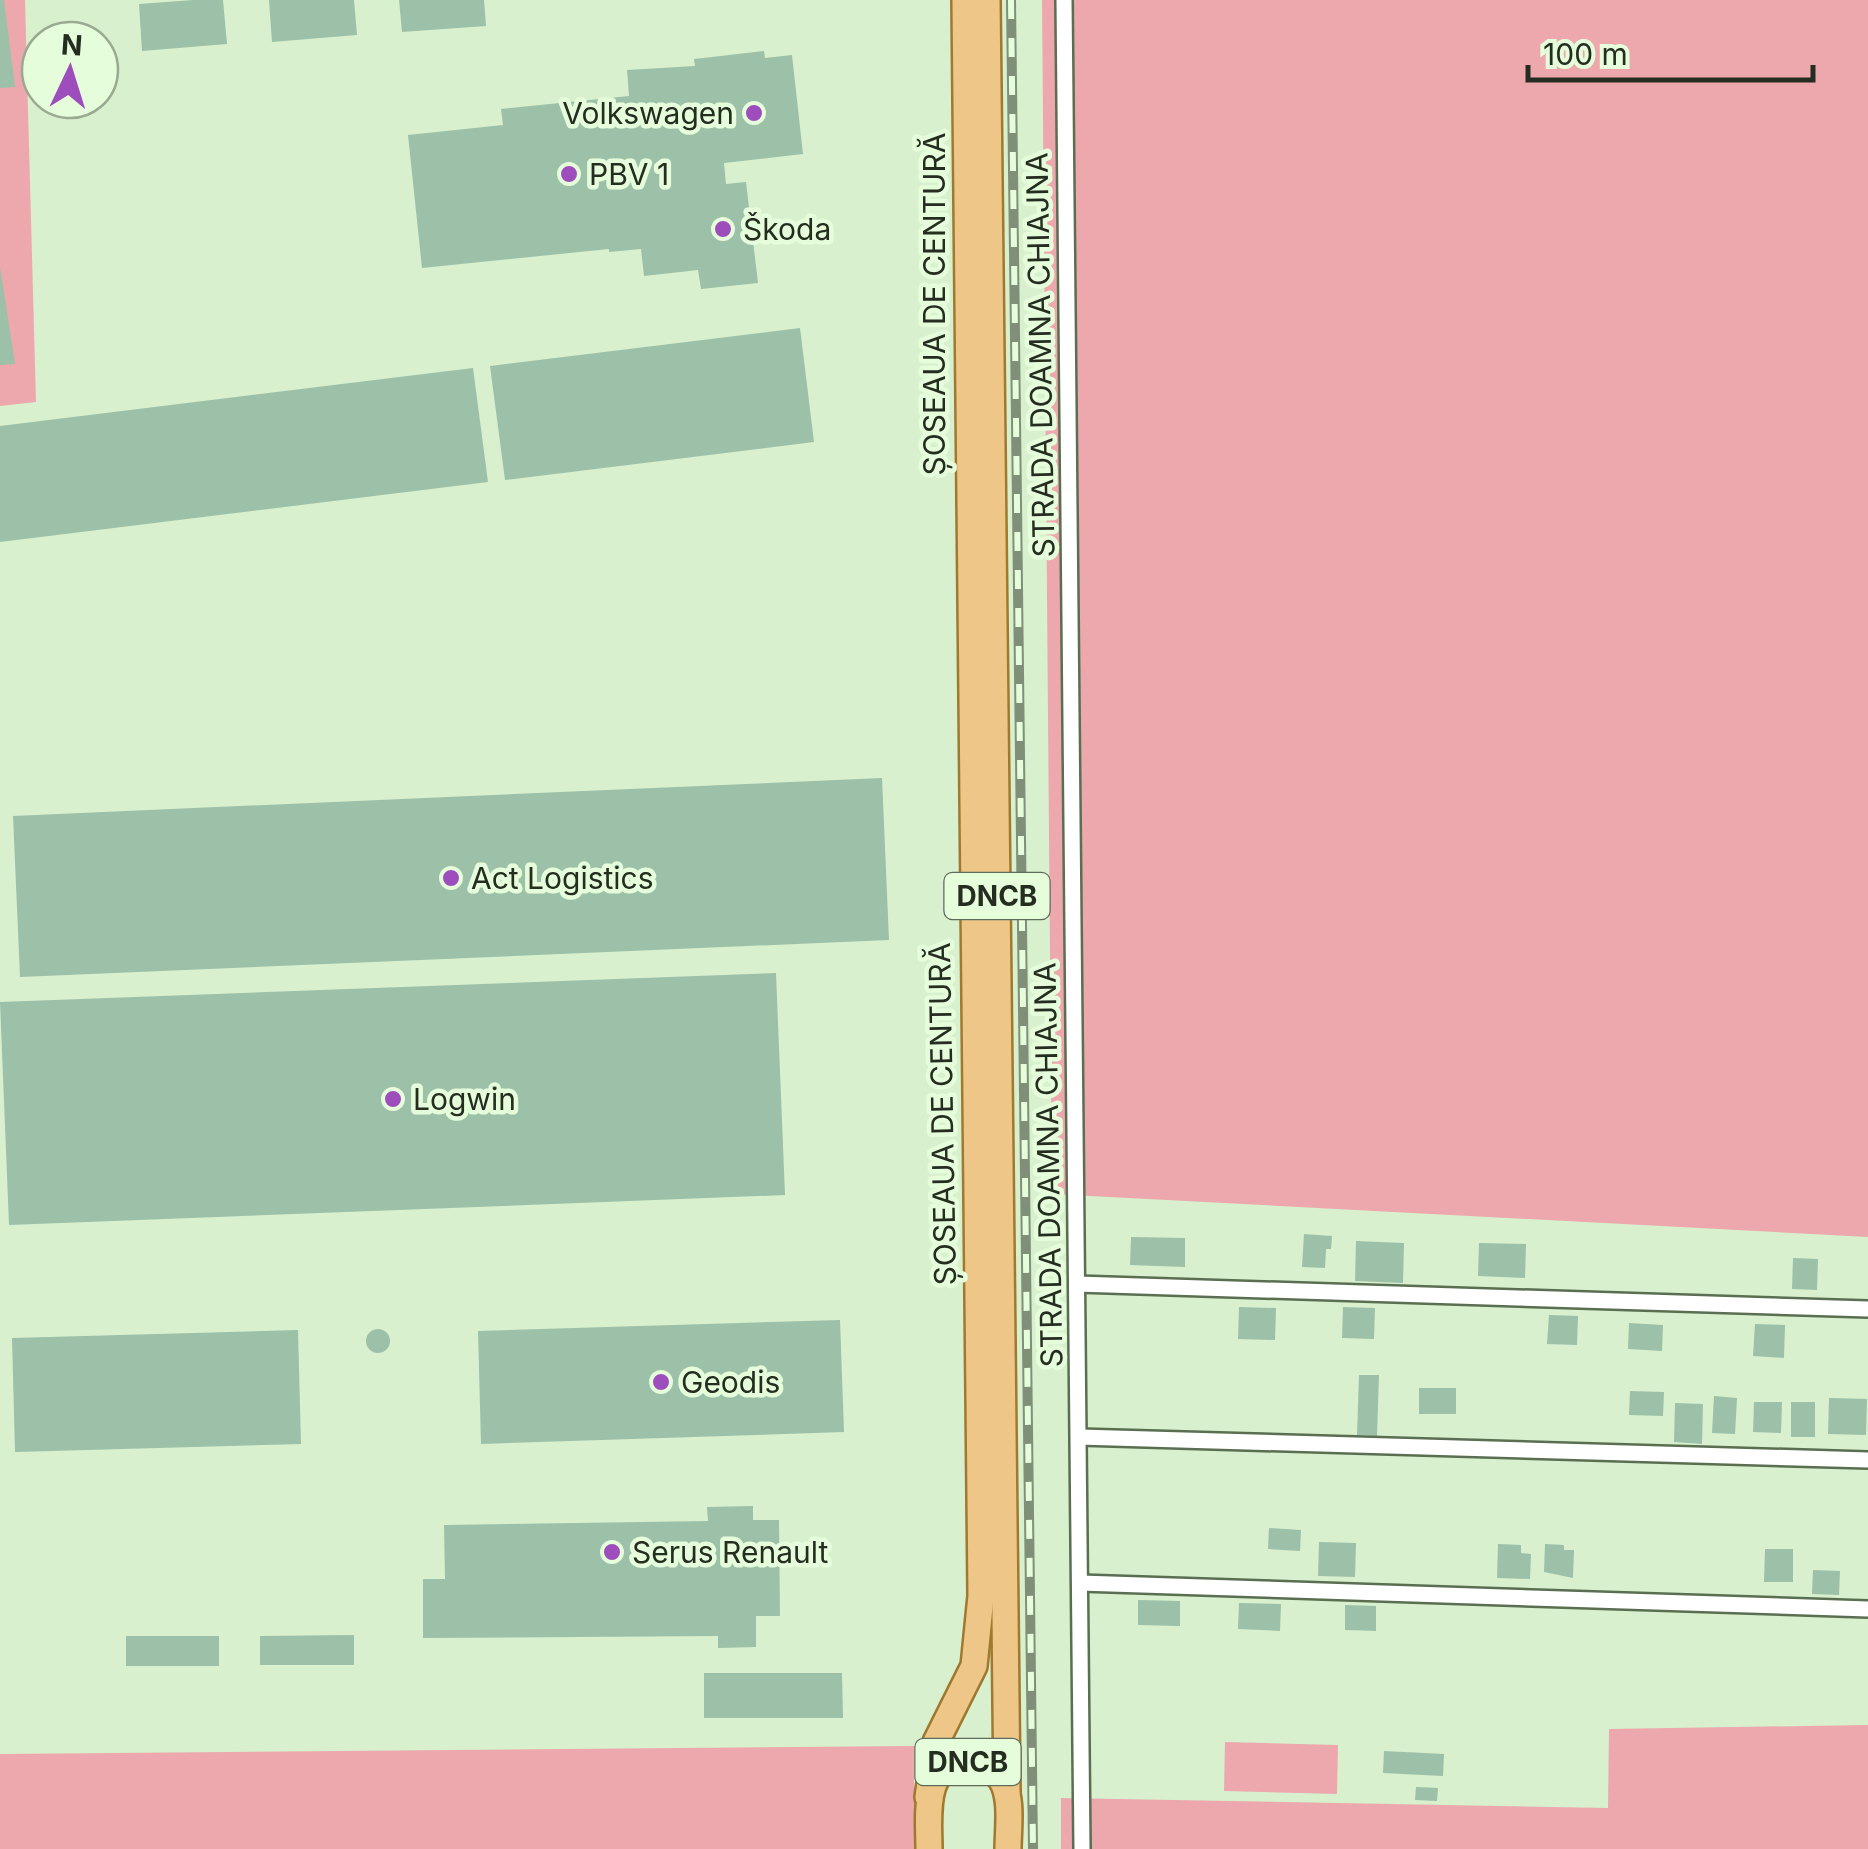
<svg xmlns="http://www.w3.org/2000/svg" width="1868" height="1849" viewBox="0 0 1868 1849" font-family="Inter,sans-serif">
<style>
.green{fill:#eca8ac}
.building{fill:#9cc0a8}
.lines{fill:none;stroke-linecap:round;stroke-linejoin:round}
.street-casing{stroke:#5a6e51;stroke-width:20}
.primary-casing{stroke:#a07930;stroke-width:30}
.street{stroke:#fff;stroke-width:15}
.primary{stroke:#eec788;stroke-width:25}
.rail-casing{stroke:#7f8f78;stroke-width:10}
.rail{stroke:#e6fddb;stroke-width:6;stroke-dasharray:19;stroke-linecap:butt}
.poi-dot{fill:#9e4dbd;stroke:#e6fddb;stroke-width:4}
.labels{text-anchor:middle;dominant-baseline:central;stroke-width:9;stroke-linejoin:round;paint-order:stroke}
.shield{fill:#e6fddb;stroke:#5f6b59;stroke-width:2.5}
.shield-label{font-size:28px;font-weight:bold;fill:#252d21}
.poi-label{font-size:30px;fill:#252d21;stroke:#e6fddb;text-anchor:start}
.street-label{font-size:30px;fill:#252d21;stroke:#e6fddb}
</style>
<rect width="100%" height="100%" fill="#d8f0ce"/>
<g class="green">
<path d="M 0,0 L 25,0 L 36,402 L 0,406 Z"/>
<path d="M 1042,0 L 1868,0 L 1868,1237 L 1052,1194 Z"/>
<path d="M 1868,1725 L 1868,1849 L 1061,1849 L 1061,1798 L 1608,1808 L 1609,1729 Z"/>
<path d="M 1225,1742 L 1338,1745 L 1337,1794 L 1224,1791 Z"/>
<path d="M 914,1746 L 914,1849 L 0,1849 L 0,1754 Z"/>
</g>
<g class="building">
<path d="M 0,0 L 4,0 L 15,87 L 0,88 Z"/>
<path d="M 193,0 L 223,0 L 227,44 L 142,51 L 139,4 Z"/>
<path d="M 269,0 L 354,0 L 357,35 L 272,42 Z"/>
<path d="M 399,0 L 484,0 L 486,26 L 402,32 Z"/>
<path d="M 764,51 L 765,58 L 792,55 L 803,154 L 724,163 L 726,184 L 746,182 L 758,283 L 701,289 L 698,270 L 644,276 L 641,249 L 609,252 L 609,249 L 422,268 L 408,135 L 503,125 L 501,109 L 629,96 L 627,70 L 695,66 L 694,59 Z"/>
<path d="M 0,267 L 15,364 L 0,365 Z"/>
<path d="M 800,328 L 814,442 L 505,480 L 490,366 Z"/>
<path d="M 473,368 L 488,482 L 0,542 L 0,426 Z"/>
<path d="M 882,778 L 889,940 L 20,977 L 13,816 Z"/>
<path d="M 776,973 L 785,1195 L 9,1225 L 0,1002 Z"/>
<path d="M 1304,1234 L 1332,1236 L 1331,1249 L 1326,1249 L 1325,1268 L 1302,1267 Z"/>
<path d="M 1131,1237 L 1185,1238 L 1185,1267 L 1130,1265 Z"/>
<path d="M 1356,1241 L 1404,1243 L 1403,1283 L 1355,1281 Z"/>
<path d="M 1479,1243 L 1526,1244 L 1525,1278 L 1478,1276 Z"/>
<path d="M 1793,1258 L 1818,1259 L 1817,1290 L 1792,1289 Z"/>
<path d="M 1239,1307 L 1276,1308 L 1275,1340 L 1238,1339 Z"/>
<path d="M 1343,1307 L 1375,1308 L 1374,1339 L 1342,1338 Z"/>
<path d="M 1549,1315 L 1578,1316 L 1577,1345 L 1547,1344 Z"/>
<path d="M 840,1320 L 844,1432 L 481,1444 L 478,1331 Z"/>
<path d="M 1629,1323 L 1663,1325 L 1662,1351 L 1628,1349 Z"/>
<path d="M 1755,1324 L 1785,1325 L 1784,1358 L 1753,1356 Z"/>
<circle cx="378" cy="1341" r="12"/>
<path d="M 298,1330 L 301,1444 L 15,1452 L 12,1338 Z"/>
<path d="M 1359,1375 L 1379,1375 L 1377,1436 L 1357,1435 Z"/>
<rect x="1419" y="1388" width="37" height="26"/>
<path d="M 1630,1391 L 1664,1392 L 1663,1416 L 1629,1415 Z"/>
<path d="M 1714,1396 L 1737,1398 L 1735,1434 L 1712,1433 Z"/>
<path d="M 1829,1398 L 1867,1399 L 1866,1435 L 1828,1434 Z"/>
<path d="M 1754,1402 L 1782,1402 L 1781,1433 L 1753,1432 Z"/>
<rect x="1791" y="1402" width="24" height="35"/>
<path d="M 1675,1403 L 1703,1404 L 1702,1444 L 1674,1442 Z"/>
<path d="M 753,1506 L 753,1520 L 779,1520 L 780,1616 L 756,1616 L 756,1647 L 718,1648 L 718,1636 L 423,1638 L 423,1579 L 445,1579 L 444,1525 L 708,1521 L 707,1507 Z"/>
<path d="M 1269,1528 L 1301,1530 L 1300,1551 L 1268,1549 Z"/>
<path d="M 1319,1542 L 1356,1543 L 1355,1577 L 1318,1576 Z"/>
<path d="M 1498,1544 L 1521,1545 L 1521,1553 L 1531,1554 L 1530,1579 L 1497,1578 Z"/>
<path d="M 1545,1544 L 1564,1545 L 1564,1550 L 1574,1550 L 1573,1578 L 1544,1572 Z"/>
<path d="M 1765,1549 L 1793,1549 L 1793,1582 L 1764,1582 Z"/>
<path d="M 1813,1570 L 1840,1571 L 1839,1595 L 1812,1594 Z"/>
<path d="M 1138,1600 L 1180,1601 L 1180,1626 L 1138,1625 Z"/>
<path d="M 1239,1603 L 1281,1604 L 1280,1631 L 1238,1629 Z"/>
<path d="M 1345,1605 L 1376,1606 L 1376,1631 L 1345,1630 Z"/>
<path d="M 354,1635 L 354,1665 L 260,1665 L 260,1636 Z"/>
<rect x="126" y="1636" width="93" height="30"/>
<path d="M 704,1673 L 842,1673 L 843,1718 L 704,1718 Z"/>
<path d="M 1384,1751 L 1444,1754 L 1443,1776 L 1383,1773 Z"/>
<path d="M 1416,1787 L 1438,1788 L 1437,1801 L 1415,1800 Z"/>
</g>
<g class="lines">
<g class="street-casing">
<g id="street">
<path d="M 1064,0 L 1082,1849"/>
<path d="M 1077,1284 L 1868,1309"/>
<path d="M 1079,1437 L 1868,1460"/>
<path d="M 1080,1583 L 1868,1609"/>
</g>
</g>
<g class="primary-casing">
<g id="primary">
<path d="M 987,0 L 1007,1792"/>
<path d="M 928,1797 L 936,1742 L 974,1666 L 981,1596 L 965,0"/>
<path d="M 929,1849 C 929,1817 921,1762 968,1762 C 981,1762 994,1769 1001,1779 C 1013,1797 1008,1829 1008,1849"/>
</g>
</g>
<use href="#street" class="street"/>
<use href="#primary" class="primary"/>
<g class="rail-casing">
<path id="rail" d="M 1011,0 L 1033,1849"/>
</g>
<use href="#rail" class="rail"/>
</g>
<g class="poi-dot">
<circle cx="754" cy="113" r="10"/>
<circle cx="569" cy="174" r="10"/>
<circle cx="723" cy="229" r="10"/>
<circle cx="451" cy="878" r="10"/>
<circle cx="393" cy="1099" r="10"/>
<circle cx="661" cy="1382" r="10"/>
<circle cx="612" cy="1552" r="10"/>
</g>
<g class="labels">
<g class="shield">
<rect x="944.5" y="873" width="105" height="46" rx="8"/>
<rect x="915.5" y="1739" width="105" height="46" rx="8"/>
</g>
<g class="shield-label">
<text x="997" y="896">DNCB</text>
<text x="968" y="1762">DNCB</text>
</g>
<g class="poi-label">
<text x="734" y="113" text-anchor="end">Volkswagen</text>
<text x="589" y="174">PBV 1</text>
<text x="743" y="229">Škoda</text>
<text x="471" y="878">Act Logistics</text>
<text x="413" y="1099">Logwin</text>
<text x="681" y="1382">Geodis</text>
<text x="632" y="1552">Serus Renault</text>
</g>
<g class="street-label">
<text transform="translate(934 304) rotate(-90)">ȘOSEAUA DE CENTURĂ</text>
<text transform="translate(1040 355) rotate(-91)">STRADA DOAMNA CHIAJNA</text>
<text transform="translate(942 1114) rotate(-91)">ȘOSEAUA DE CENTURĂ</text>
<text transform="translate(1048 1165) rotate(-91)">STRADA DOAMNA CHIAJNA</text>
</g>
</g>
<g transform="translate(70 70) rotate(4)"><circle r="48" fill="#e6fddb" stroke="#99aa91" stroke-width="2.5"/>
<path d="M0-8L18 38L0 25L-18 38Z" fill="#9e4dbd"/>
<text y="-15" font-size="28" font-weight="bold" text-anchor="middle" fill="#252d21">N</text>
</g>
<path d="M1528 65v15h285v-15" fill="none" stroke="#252d21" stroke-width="5"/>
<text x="1543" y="65" font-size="30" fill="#252d21" stroke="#e6fddb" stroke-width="8" paint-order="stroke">100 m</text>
</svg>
